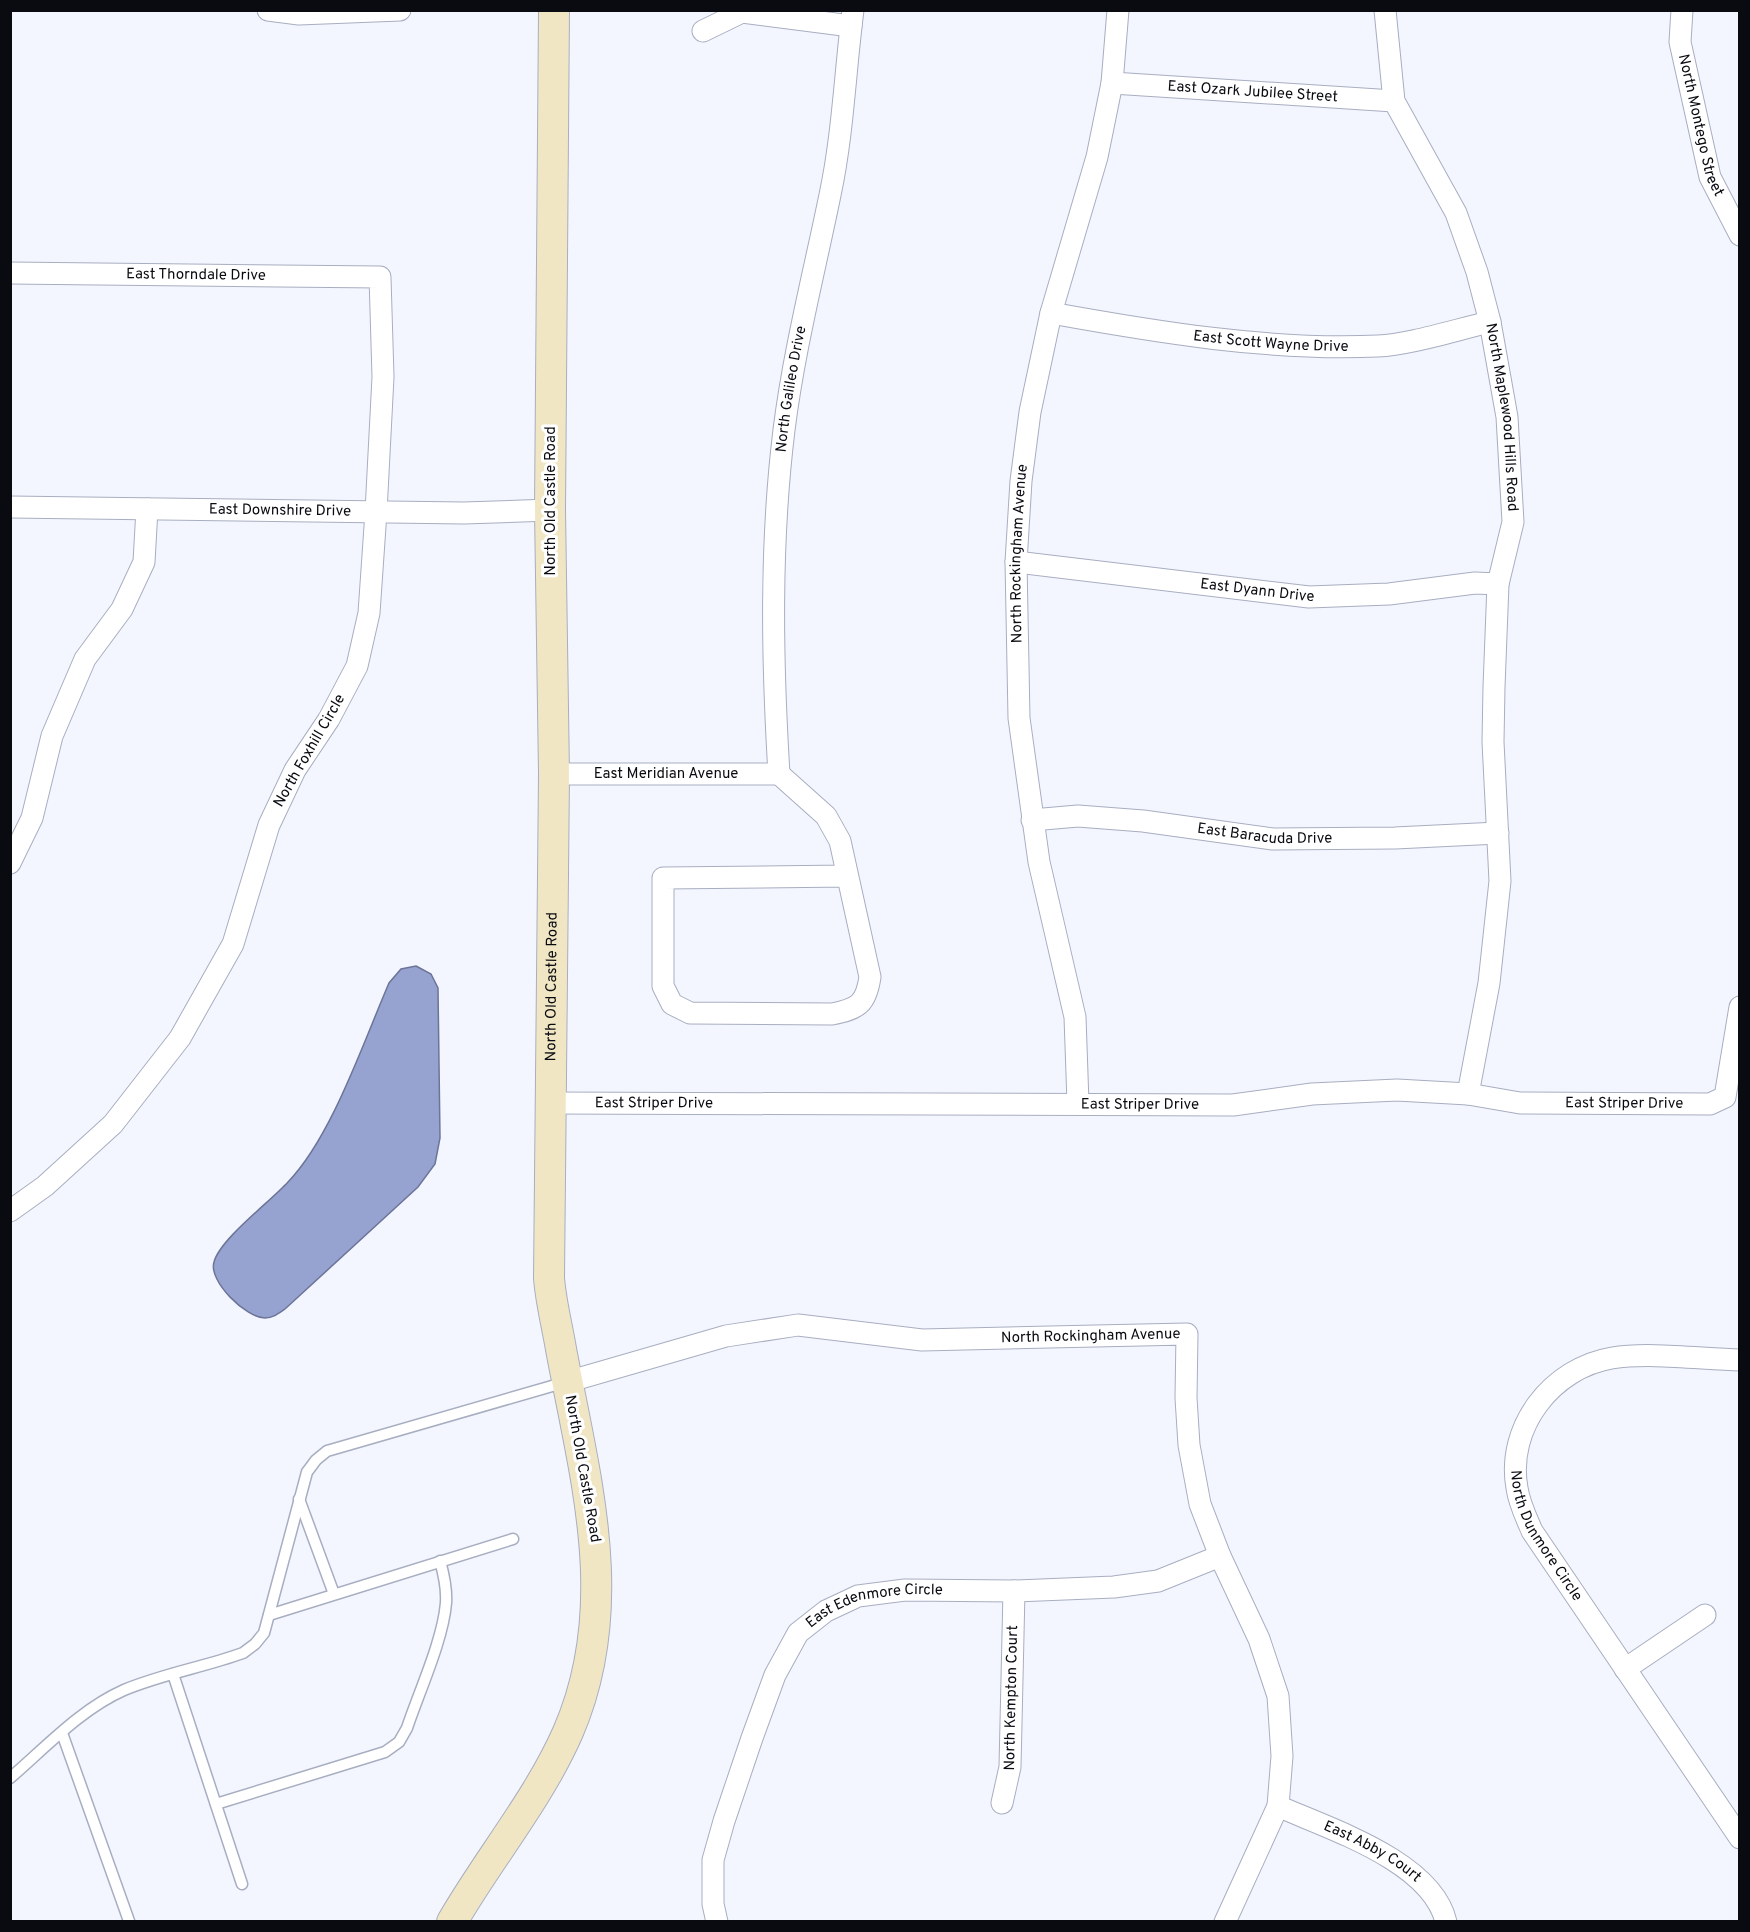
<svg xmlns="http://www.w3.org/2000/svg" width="1750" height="1932" viewBox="0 0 1750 1932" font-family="Overpass,sans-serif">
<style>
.water{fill:#96a2d0;stroke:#6c7597;stroke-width:1.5}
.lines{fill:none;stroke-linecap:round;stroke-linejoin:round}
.lane-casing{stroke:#a8aec1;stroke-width:13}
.street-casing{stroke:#a8aec1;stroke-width:23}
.secondary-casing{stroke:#a8aec1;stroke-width:32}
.lane{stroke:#fff;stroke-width:10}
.street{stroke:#fff;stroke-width:21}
.secondary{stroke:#f1e6c4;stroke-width:30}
.labels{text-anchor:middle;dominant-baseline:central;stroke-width:6;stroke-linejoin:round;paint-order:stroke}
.street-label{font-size:15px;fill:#090b11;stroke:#fff}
</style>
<rect width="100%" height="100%" fill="#f3f6fe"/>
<path class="water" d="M 416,966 L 431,974 L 438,988 L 440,1138 L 435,1164 L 418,1187 L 285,1309 C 278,1314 273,1318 265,1318 C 246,1318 208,1281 214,1262 C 220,1239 271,1201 288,1182 C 332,1136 363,1043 389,983 L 401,969 Z"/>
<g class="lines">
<g class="lane-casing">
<g id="lane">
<path d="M 299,1499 L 334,1594"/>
<path d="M 269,1615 L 513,1539"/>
<path d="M 173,1674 L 242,1884"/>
<path d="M 62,1733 L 129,1921"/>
<path d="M 10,1778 C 46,1747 81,1709 124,1690 C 162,1674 204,1667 243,1653 L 255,1644 L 264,1633 L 307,1472 L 316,1460 L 327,1451 L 566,1382"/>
<path d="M 216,1804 L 385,1752 L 399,1742 L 407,1728 C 419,1692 443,1640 446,1603 C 447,1588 444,1575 440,1561"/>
</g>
</g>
<g class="street-casing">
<g id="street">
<path d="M 268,10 L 299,14 L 400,10"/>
<path id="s1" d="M 1385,10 L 1394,101 L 1456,213 L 1477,272 L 1490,322 L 1507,417 L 1513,522 L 1498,584 L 1494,687 L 1493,742 L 1500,881 L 1489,983 L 1468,1094"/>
<path id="s2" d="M 1682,10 L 1680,42 L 1710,177 L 1740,235"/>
<path d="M 703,31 L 742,12 L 851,26"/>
<path id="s3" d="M 1112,83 L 1394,101"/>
<path id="s4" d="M 10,273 L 380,277 L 383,377 L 376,512 L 369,613 L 357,666 L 329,719 L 295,770 L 269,825 L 233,944 L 180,1038 L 113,1124 L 45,1186 L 10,1211"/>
<path id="s5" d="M 1051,313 C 1156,332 1271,351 1378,346 C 1409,345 1458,329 1490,322"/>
<path id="s6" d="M 10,507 L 464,513 L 550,510"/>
<path id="s7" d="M 1016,562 L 1309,597 L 1389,594 L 1475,583 L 1498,584"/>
<path id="s8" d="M 554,774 L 779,774"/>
<path id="s9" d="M 779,774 C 772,659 770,544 784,430 C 794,350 814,273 830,195 C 843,134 845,72 853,10"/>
<path d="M 779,774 L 826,816 L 840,841 L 870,977 C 866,1004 858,1009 832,1014 L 690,1013 L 672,1004 L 663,986 L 663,878 L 847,876"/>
<path id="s10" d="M 1032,820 L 1078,816 L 1143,821 L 1273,839 L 1395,838 L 1498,833"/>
<path d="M 10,863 L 32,818 L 52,736 L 85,659 L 122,609 L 144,562 L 147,509"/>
<path id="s11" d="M 550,1103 L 1233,1105 L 1312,1094 L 1397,1090 L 1468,1094 L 1520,1103 L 1710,1104 L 1725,1097 L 1740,1007"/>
<path id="s12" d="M 1078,1103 L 1075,1017 L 1039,862 L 1019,718 L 1016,562 L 1021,481 L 1030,412 L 1051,313 L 1097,157 L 1112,83 L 1118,10"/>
<path id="s13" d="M 1740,1360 C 1701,1359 1649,1352 1612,1358 C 1552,1368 1506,1427 1517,1488 C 1519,1503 1526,1517 1532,1531 L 1740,1838"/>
<path id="s14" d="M 567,1382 L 726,1336 L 798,1325 L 922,1340 L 1187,1334 L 1186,1398 L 1189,1445 L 1200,1504 L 1220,1556 L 1259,1639 L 1278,1696 L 1282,1756 L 1278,1806 L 1225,1922"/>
<path d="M 1625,1669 L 1705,1615"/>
<path id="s15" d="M 1002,1803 L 1010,1767 L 1014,1591"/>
<path id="s16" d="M 1278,1806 C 1329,1829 1432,1861 1446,1922"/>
<path id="s17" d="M 717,1922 L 713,1904 L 713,1860 L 724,1821 L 752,1738 L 775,1675 L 798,1633 L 826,1611 L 858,1596 L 905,1590 L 1014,1591 L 1114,1587 L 1158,1581 L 1220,1556"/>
</g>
</g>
<g class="secondary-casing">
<g id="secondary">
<path id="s18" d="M 452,1922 C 489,1858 538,1800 568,1732 C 623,1605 585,1478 561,1349 C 557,1325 551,1303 549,1278 L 554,774 L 550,510 L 554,10"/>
</g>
</g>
<use href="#lane" class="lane"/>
<use href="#street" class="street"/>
<use href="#secondary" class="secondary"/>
</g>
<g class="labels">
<g class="street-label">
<text stroke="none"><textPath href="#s3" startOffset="141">East Ozark Jubilee Street</textPath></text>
<text stroke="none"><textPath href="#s2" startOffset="118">North Montego Street</textPath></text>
<text stroke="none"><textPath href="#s4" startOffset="186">East Thorndale Drive</textPath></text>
<text stroke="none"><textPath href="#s5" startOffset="222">East Scott Wayne Drive</textPath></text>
<text stroke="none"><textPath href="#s9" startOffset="386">North Galileo Drive</textPath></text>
<text stroke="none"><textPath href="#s1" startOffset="430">North Maplewood Hills Road</textPath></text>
<text transform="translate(551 501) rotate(-90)">North Old Castle Road</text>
<text stroke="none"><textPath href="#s6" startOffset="270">East Downshire Drive</textPath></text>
<text stroke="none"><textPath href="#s12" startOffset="555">North Rockingham Avenue</textPath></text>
<text stroke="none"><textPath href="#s7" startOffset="243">East Dyann Drive</textPath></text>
<text transform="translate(310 751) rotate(-60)">North Foxhill Circle</text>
<text stroke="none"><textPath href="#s8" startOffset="112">East Meridian Avenue</textPath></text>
<text stroke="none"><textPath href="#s10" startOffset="234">East Baracuda Drive</textPath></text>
<text stroke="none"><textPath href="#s18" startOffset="976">North Old Castle Road</textPath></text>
<text stroke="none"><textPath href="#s11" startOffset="104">East Striper Drive</textPath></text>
<text stroke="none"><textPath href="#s11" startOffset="1076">East Striper Drive</textPath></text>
<text stroke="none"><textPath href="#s11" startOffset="590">East Striper Drive</textPath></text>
<text stroke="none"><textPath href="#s14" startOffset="532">North Rockingham Avenue</textPath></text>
<text transform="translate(582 1469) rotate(80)">North Old Castle Road</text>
<text stroke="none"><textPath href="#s13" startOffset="362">North Dunmore Circle</textPath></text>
<text stroke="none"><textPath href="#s17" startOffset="390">East Edenmore Circle</textPath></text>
<text stroke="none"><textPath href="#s15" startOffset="106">North Kempton Court</textPath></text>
<text stroke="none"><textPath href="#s16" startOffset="105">East Abby Court</textPath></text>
</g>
</g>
<rect width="1750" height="1932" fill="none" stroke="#090b11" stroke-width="24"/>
</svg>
